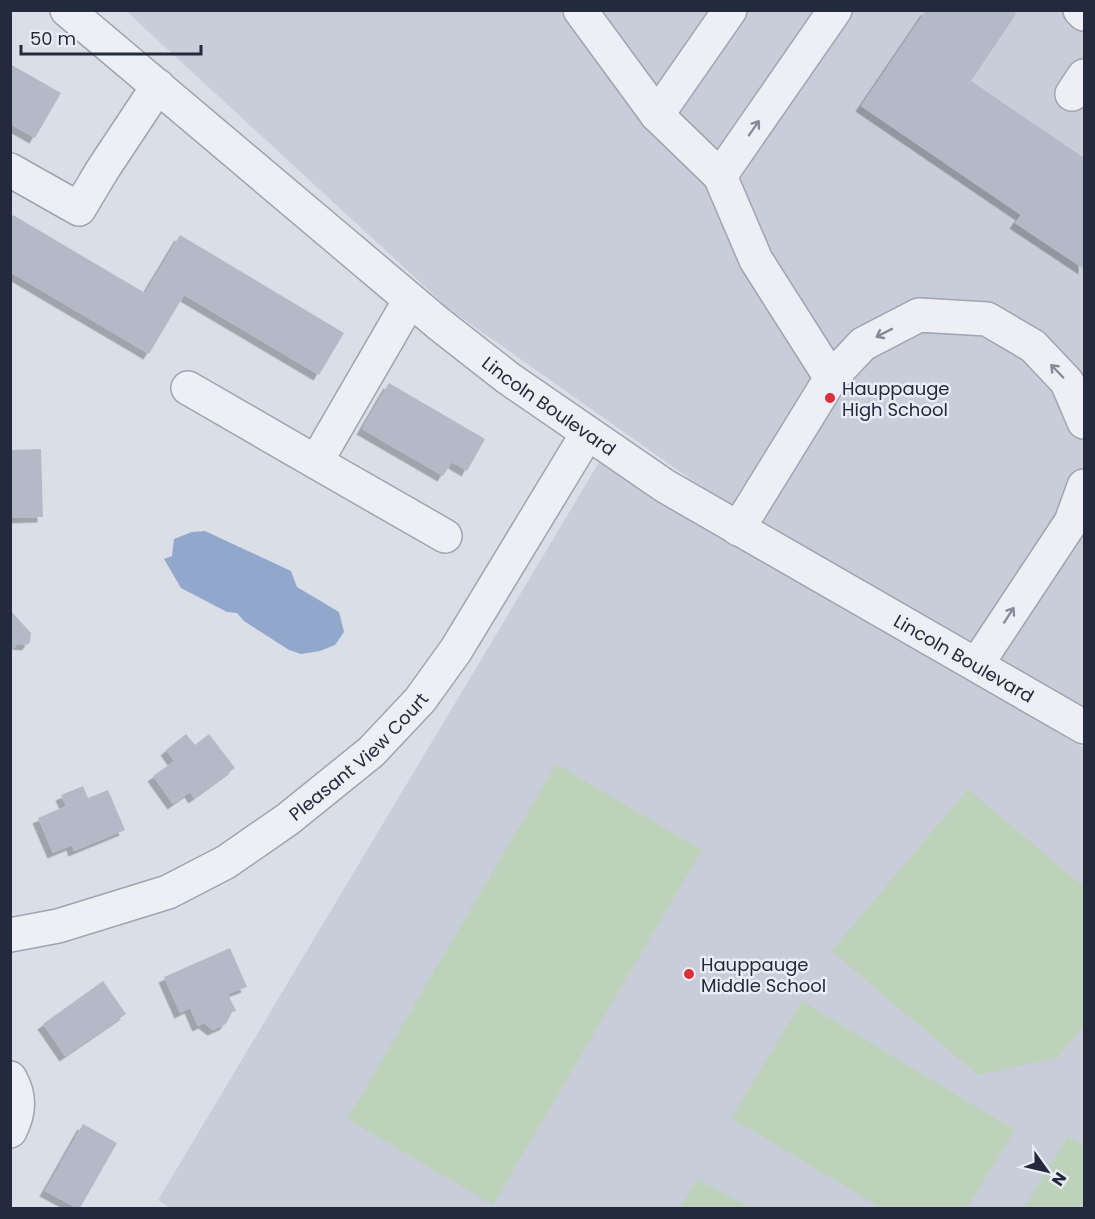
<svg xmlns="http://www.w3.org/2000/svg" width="1095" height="1219" viewBox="0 0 1095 1219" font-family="Poppins,sans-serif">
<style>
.built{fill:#c8cdd9}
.green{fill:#bed2bb}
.water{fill:#91a8cc}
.building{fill:#b4b9c7;filter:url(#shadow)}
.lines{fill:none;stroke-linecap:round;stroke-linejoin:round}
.minor-casing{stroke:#9fa4b1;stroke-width:36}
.minor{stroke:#edeff5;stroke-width:33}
.oneway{stroke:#888c9a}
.poi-dot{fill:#dc2f39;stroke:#eaedf5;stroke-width:2}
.labels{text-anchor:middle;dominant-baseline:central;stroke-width:5;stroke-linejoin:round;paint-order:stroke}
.poi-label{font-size:18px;fill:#232a3e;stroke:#eaedf5;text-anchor:start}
.street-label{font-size:18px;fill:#232a3e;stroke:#eaedf5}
</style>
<defs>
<filter id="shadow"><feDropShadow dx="-5.5" dy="5.5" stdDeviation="0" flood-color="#0004"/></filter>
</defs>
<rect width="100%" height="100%" fill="#dadee7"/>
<g class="built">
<path d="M 126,11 L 1084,11 L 1084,709 L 703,488 L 448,308 Z"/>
<path d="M 601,459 L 1084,748 L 1084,1208 L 170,1208 L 158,1200 Z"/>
</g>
<g class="green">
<path d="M 556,764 L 702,850 L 493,1205 L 347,1119 Z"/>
<path d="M 968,789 L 1084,887 L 1084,1026 L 1057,1058 L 978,1075 L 831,951 Z"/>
<path d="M 802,1001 L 1015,1130 L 967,1208 L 881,1208 L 731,1118 Z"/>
<path d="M 1068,1136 L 1084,1146 L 1084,1208 L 1024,1208 Z"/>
<path d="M 697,1179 L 751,1208 L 680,1208 Z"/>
</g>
<path class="water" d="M 205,531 L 291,571 L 297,587 L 339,612 L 344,632 L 335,645 L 320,651 L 301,654 L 289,650 L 244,621 L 237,613 L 227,612 L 181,588 L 164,559 L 172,556 L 174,539 L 192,532 Z"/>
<g class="building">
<path d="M 926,10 L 1011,10 L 1016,14 L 971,81 L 1084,158 L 1084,269 L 1015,223 L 1021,215 L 861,106 Z"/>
<path d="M 10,64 L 61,93 L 35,138 L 10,124 Z"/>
<path d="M 13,215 L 145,293 L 180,235 L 344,333 L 319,375 L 184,295 L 149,354 L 10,272 L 10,219 Z"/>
<path d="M 389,383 L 485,439 L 467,471 L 452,462 L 443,476 L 362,429 Z"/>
<path d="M 41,449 L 43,517 L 10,518 L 10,450 Z"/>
<path d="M 10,610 L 31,633 L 30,642 L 27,645 L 18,644 L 10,651 Z"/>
<path d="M 186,734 L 195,745 L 209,734 L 235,768 L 194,798 L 190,792 L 173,804 L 153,776 L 174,761 L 166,750 Z"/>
<path d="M 83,786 L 88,798 L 108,790 L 125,830 L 74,851 L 72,845 L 53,853 L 38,818 L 66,806 L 61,795 Z"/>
<path d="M 230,948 L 247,987 L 228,994 L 236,1011 L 232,1012 L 226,1024 L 213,1030 L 204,1023 L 198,1026 L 190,1008 L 180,1013 L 164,977 Z"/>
<path d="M 103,981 L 126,1014 L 65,1056 L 43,1024 Z"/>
<path d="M 83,1124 L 117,1143 L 80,1208 L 77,1208 L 45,1191 Z"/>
</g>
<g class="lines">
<g class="minor-casing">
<g id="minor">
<path id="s1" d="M 67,10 L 439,324 L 508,378 L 665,486 L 1084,727"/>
<path d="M 580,10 L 657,115 L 720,176 L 756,260 L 831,378"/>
<path d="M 1080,10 L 1084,14"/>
<path d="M 1072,94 L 1084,76"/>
<path d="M 657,115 L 730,10"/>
<path d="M 10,170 L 79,209 L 103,169 L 158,86"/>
<path d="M 720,176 L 835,10"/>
<path d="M 188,388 L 316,462 L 410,300"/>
<path d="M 316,462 L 445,536"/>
<path d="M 738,529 L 831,378 L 863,344 L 919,315 L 987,319 L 1033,346 L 1067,382 L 1084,422"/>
<path d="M 977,664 L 1071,522 L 1084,486"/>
<path id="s2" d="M 10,935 L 58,926 L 168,892 L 226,862 L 288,819 L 371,752 L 420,700 L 456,650 L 587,434"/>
<path d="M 10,1078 C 21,1097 19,1113 10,1131"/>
</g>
</g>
<use href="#minor" class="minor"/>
</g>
<defs><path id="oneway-shaft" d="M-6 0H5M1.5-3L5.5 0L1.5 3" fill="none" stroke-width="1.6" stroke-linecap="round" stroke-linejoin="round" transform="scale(1.5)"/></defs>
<g class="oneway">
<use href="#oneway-shaft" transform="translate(754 128) rotate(-55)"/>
<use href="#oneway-shaft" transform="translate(884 333) rotate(153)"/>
<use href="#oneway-shaft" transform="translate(1057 371) rotate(-134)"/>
<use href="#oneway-shaft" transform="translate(1009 615) rotate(-57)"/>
</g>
<g class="poi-dot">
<circle cx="830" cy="398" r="6"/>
<circle cx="689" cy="974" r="6"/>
</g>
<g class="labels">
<g class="poi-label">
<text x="842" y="388">Hauppauge<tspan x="842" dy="21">High School</tspan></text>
<text x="701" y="964">Hauppauge<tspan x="701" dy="21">Middle School</tspan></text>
</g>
<g class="street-label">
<text stroke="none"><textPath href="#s1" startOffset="624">Lincoln Boulevard</textPath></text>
<text stroke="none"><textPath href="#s1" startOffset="1110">Lincoln Boulevard</textPath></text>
<text stroke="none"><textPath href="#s2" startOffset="399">Pleasant View Court</textPath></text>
</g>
</g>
<rect width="1095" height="1219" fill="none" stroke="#232a3e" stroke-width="24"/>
<g transform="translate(1047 1171) rotate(124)" stroke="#eaedf5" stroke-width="4.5" paint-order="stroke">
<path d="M0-4.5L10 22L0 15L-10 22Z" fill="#232a3e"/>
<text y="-9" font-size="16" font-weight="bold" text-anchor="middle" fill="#232a3e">N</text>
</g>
<path d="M21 45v9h180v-9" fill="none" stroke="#232a3e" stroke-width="3"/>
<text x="30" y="45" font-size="18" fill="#232a3e" stroke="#eaedf5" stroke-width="4.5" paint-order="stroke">50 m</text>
</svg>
